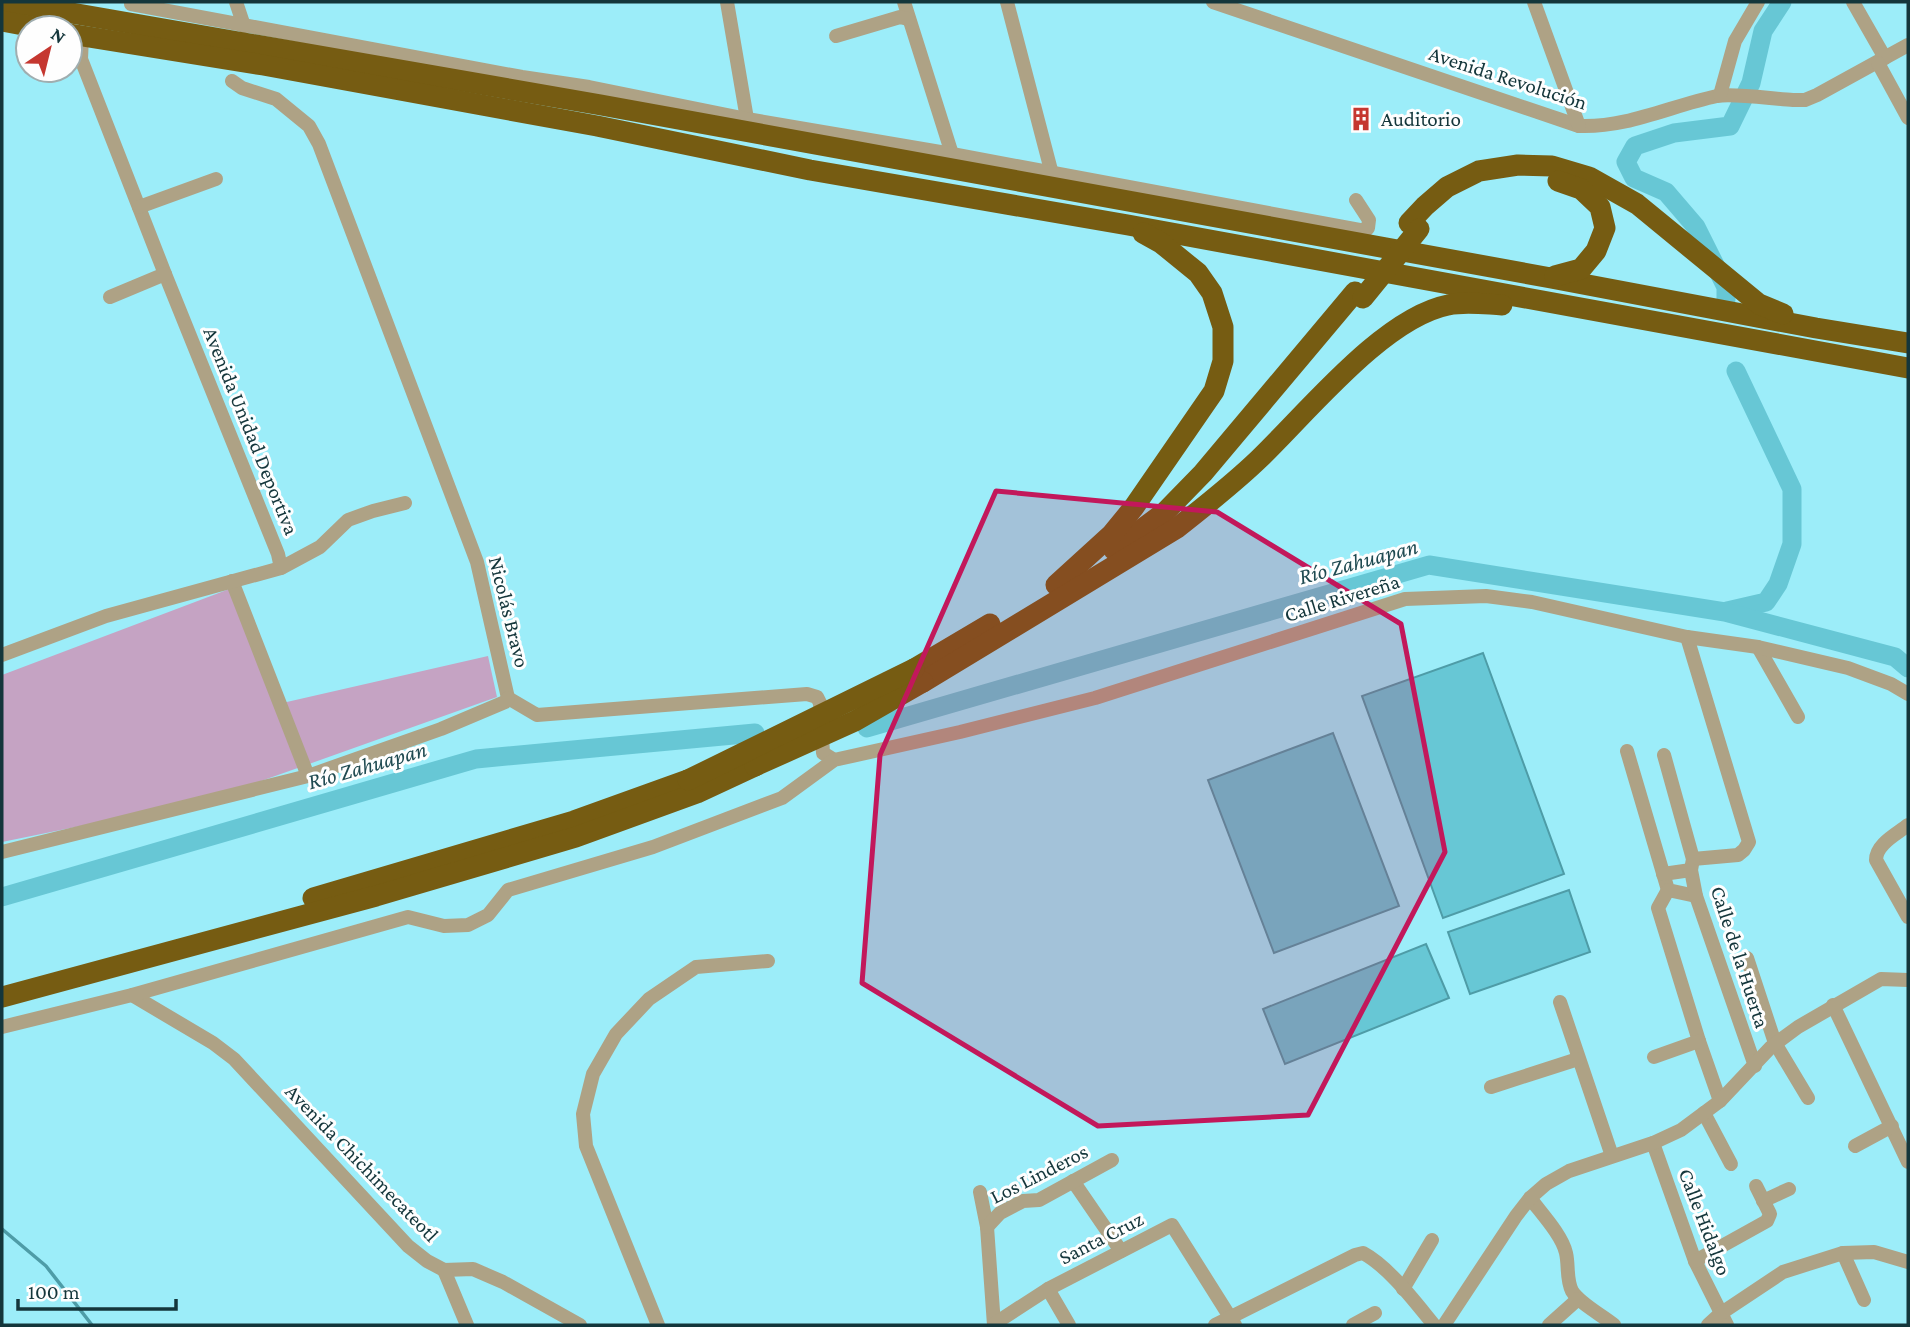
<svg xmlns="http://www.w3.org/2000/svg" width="1910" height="1327" viewBox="0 0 1910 1327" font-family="'Crimson Pro',serif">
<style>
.green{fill:#c5a3c3}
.water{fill:#67c7d5;stroke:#4e9ca7;stroke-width:2}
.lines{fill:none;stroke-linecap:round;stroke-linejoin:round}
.stream{stroke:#4e9ca7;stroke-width:3.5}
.river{stroke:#67c7d5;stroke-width:19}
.minor{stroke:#aea285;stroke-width:14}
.highway{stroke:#765c12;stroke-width:21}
.highway-bridge{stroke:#765c12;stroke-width:21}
.marked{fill:#c2185b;fill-opacity:0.2;stroke:#c2185b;stroke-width:5;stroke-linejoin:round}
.labels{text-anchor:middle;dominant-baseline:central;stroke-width:6;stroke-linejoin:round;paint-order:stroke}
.street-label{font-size:21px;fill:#14363b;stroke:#fefefe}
.poi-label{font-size:21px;fill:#14363b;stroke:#fefefe;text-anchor:start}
.water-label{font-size:23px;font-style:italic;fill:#1f4a51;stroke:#fefefe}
</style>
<rect width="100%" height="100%" fill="#9cedf9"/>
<path class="green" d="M 232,588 L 278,704 L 488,656 L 497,697 L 208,800 L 2,842 L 2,675 Z"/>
<g class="water">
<path d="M 1483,653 L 1564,874 L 1443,918 L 1362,696 Z"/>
<path d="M 1333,733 L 1399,906 L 1274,953 L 1208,780 Z"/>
<path d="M 1569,890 L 1590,952 L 1470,994 L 1448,932 Z"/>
<path d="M 1426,944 L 1449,998 L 1285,1064 L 1263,1009 Z"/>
</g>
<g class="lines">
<path class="stream" d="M 2,1229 L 46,1266 L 92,1325"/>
<g class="river">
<path d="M 1726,300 L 1726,287 L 1696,227 L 1666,192 L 1634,178 L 1626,162 L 1635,146 L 1674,133 L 1730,126 L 1751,83 L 1763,31 L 1782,2"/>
<path d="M 1727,611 L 1766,602 L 1778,584 L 1792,544 L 1792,489 L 1736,371"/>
<path d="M 867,728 L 1429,565 L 1725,612 L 1895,657 L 1908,668"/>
<path d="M 2,897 L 476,759 L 755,733"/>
</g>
<g class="minor">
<path d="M 236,2 L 244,26"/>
<path d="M 727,2 L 747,119"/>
<path d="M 904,2 L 952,154"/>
<path d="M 1007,2 L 1052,174"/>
<path d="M 1213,2 L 1579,126 C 1627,128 1670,106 1717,96 C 1734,93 1773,99 1793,100 L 1805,100 L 1817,95 L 1908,45"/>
<path d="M 1534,2 L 1579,126"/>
<path d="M 1853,2 L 1885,58"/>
<path d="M 131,4 L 522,77 L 589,87 L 747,119 L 952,154 L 1365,231 L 1368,228 L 1369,220 L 1356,200"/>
<path d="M 82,36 L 81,59 L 165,274 L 278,554 L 281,568"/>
<path d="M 836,36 L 900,17 L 908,19"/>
<path d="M 1878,63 L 1908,118"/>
<path d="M 232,81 L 242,88 L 276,99 L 309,126 L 319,144 L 477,562 L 508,698"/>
<path d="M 1720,95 L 1735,41 L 1758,2"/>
<path d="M 139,207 L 216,179"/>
<path d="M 110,297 L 165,274"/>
<path d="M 232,581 L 308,776"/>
<path d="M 1687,637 L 1749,842 L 1744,850 L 1738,855 L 1693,859"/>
<path d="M 1758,647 L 1798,717"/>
<path d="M 2,655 L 106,616 L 281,568 L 320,547 L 348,520 L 373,511 L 405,503"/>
<path d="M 508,698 L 537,715 L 807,694 L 817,697 L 820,703 L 823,753 L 834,760"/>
<path d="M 1627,751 L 1668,890 L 1696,896"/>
<path d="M 1664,755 L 1693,859 L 1691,870 L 1696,896 L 1755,1066"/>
<path d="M 1908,825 C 1897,834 1876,844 1876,860 L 1908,917"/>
<path d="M 2,852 L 308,776 L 441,729 L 505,702 L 508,698"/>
<path d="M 1663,874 L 1691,870"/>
<path d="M 1668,890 L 1658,908 L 1699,1041 L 1720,1101"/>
<path d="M 1747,958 L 1775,1043 L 1808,1098"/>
<path d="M 132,995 L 213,1043 L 234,1059 L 408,1246 L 427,1261 L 444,1270 L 473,1269 L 503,1282 L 580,1325"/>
<path d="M 1560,1002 L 1612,1156"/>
<path d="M 1833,1005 L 1908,1162"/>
<path d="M 2,1027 L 132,995 L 408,917 L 444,926 L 468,925 L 488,915 L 508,890 L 653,847 L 782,798 L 834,760 L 960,732 L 1095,698 L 1405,599 L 1486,596 L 1532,602 L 1687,637 L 1758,647 L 1848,668 L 1891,684 L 1908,694"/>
<path d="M 1654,1057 L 1699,1041"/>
<path d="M 1491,1087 L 1578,1059"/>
<path d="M 1704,1113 L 1731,1164"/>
<path d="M 1653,1143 L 1695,1261 L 1727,1325"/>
<path d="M 1855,1146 L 1892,1126"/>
<path d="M 1073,1181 L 1121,1251"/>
<path d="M 980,1192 L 987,1227 L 994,1325"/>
<path d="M 1530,1198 C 1541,1213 1562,1235 1566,1253 C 1569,1266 1566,1279 1572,1291 C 1580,1304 1602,1315 1614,1325"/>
<path d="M 1763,1201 L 1789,1189"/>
<path d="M 987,1227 L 1000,1213 L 1023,1201 L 1039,1200 L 1112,1160"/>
<path d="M 1843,1253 L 1864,1300"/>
<path d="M 1695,1261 L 1767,1221 L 1770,1214 L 1756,1186"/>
<path d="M 444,1270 L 467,1325"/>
<path d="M 1048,1289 L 1069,1325"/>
<path d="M 1403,1289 L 1432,1240"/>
<path d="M 994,1324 L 1048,1289 L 1172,1225 L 1235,1325"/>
<path d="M 658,1325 L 586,1146 L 583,1114 L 593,1074 L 616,1034 L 649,999 L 696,967 L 768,961"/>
<path d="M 1215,1325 L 1355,1255 L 1363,1253 C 1389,1267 1415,1302 1434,1325"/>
<path d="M 1353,1325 L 1375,1313"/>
<path d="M 1444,1325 L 1516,1216 L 1530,1198 L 1546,1184 L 1569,1171 L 1653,1143 L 1681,1130 L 1720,1101 L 1771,1047 L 1798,1027 L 1881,979 L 1908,980"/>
<path d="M 1549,1325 L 1578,1299"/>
<path d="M 1708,1325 L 1720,1314 L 1783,1272 L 1843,1253 L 1874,1252 L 1908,1262"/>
</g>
<g class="highway">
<path d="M 8,2 L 601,105 L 1551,278 L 1816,328 L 1908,343"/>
<path d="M 2,21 L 39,28"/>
<path d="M 70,34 L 263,65 L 597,126 L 810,170 L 1128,225 L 1908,368"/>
<path d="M 1409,223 L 1425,206 L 1447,187 L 1479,171 L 1518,165 L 1552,166 L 1589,177 L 1637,204 L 1759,304 L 1783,314"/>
<path d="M 1555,276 L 1581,269 L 1596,251 L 1605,228 L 1600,207 L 1581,189 L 1558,181"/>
<path d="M 1114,550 L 1165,512 L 1203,473 L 1355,292"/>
<path d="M 1056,585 L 1112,534 L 1134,507 L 1214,391 L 1223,361 L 1223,327 L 1212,293 L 1198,273 L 1161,243 L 1143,233"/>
<path d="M 914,669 L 990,624"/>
<path d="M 923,682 L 1177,528 C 1205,506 1233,484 1259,459 C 1307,413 1383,318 1448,305 C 1465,301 1484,304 1502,305"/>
<path d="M 313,898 L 574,821 L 688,780"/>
<path d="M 2,997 L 376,896 L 576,837 L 697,793 L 755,766"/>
</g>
<g class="highway-bridge">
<path d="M 1363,298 L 1419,229"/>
<path d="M 755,766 L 855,721 L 923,682"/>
<path d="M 688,780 L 914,669"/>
</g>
</g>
<path class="marked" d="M 996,491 L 1217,512 L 1401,624 L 1445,852 L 1308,1115 L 1098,1126 L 862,983 L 880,755 Z"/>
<defs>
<g id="building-bare" transform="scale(1.89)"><path d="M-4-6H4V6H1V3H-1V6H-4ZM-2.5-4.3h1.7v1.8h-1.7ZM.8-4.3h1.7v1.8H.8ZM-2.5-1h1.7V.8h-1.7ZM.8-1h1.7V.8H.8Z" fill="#c53730" stroke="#fefefe" stroke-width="2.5" paint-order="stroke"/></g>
</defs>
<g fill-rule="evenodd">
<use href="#building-bare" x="1361" y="119"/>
</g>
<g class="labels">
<g class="street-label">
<text transform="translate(1508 78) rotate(18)">Avenida Revolución</text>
<text transform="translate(251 431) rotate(68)">Avenida Unidad Deportiva</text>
<text transform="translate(1342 598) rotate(-17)">Calle Rivereña</text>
<text transform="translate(509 612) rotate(76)">Nicolás Bravo</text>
<text transform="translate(1740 957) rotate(72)">Calle de la Huerta</text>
<text transform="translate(362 1163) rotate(46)">Avenida Chichimecateotl</text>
<text transform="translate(1039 1174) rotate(-27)">Los Linderos</text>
<text transform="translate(1705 1222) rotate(69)">Calle Hidalgo</text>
<text transform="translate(1101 1238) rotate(-27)">Santa Cruz</text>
</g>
<g class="poi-label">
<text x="1381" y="119">Auditorio</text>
</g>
<g class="water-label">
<text transform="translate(1358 561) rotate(-15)">Río Zahuapan</text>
<text transform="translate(367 765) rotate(-16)">Río Zahuapan</text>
</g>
</g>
<rect width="1910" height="1327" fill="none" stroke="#14363b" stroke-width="7"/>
<g transform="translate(49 49) rotate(35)"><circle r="33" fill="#fefefe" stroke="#a0aeb0" stroke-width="2"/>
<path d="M0-5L12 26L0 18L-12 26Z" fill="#c53730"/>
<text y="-10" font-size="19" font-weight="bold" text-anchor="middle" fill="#14363b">N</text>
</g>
<path d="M18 1299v10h158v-10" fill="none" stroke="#14363b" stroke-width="3.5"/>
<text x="28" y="1299" font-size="21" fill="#14363b" stroke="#fefefe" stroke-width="5" paint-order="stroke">100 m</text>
</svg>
